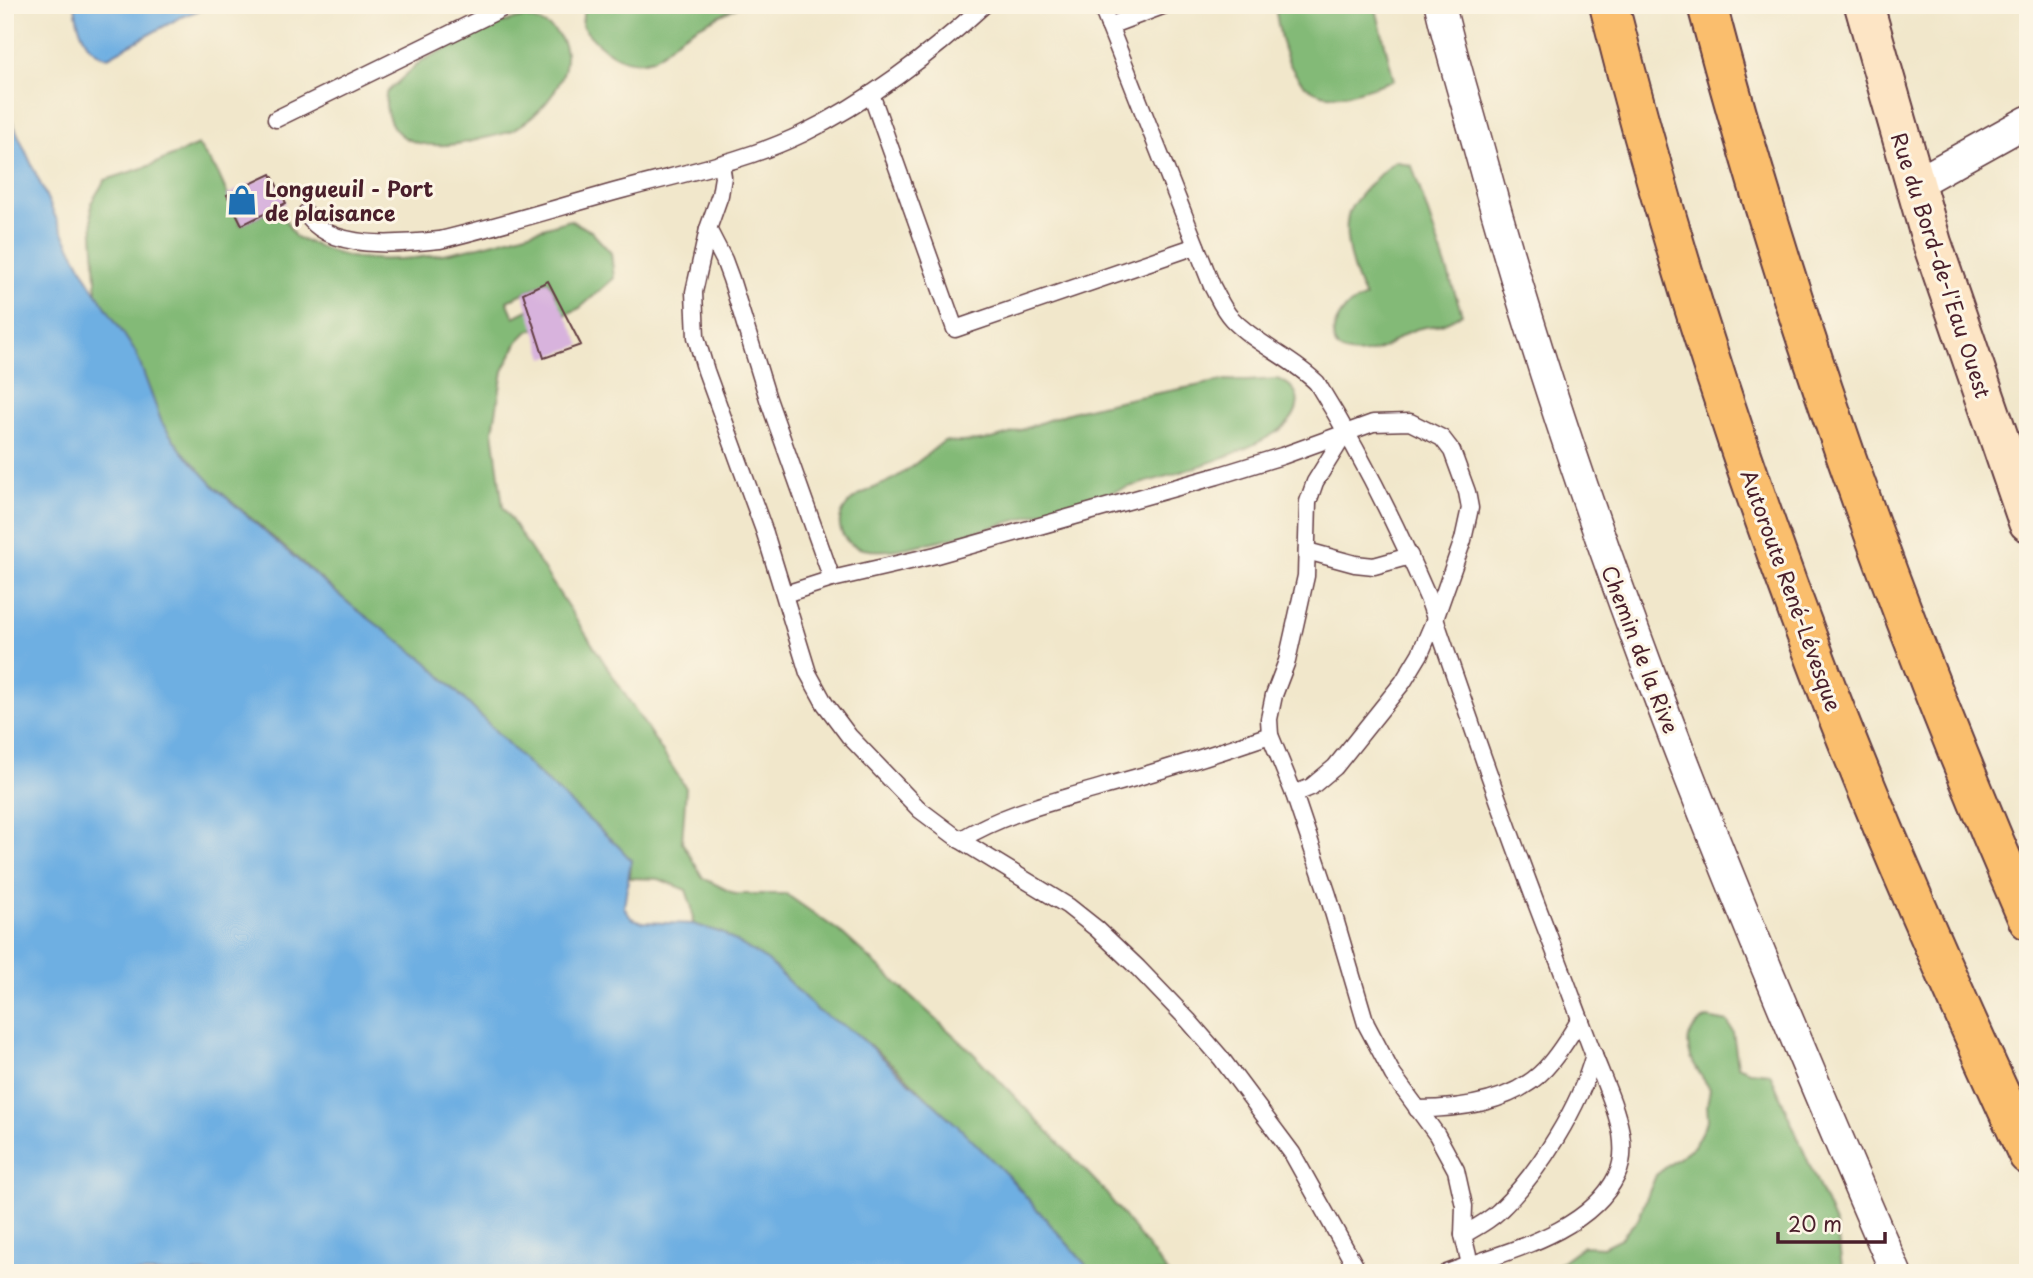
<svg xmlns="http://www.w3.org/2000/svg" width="2033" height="1278" viewBox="0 0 2033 1278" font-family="'Playpen Sans',sans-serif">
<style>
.forest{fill:#83ba77;stroke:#666c51;stroke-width:2;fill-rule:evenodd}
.water{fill:#6eafe2;stroke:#5c6786;stroke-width:2}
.building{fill:#d8b3dd}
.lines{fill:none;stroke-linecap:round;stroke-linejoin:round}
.lane-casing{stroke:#633d43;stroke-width:19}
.street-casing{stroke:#633d43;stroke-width:33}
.secondary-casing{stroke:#633d43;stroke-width:42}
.highway-casing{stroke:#633d43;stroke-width:42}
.lane{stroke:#fff;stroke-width:16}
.street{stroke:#fff;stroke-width:30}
.secondary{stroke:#fde5c5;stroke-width:38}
.highway{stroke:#fabe6d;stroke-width:38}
.labels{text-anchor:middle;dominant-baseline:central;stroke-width:6;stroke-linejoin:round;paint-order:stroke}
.poi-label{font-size:21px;font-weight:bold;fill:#4a1f2b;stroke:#fcf5e5;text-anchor:start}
.street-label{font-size:21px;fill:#4a1f2b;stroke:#fcf5e5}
</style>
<rect width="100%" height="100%" fill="#fcf5e5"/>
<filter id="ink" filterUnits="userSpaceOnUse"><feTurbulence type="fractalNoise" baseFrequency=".0143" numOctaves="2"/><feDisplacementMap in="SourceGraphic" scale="14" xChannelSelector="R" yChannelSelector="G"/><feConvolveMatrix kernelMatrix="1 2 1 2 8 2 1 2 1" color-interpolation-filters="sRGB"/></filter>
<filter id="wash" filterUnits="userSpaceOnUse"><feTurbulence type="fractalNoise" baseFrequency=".00686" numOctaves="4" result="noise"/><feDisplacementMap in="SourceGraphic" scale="28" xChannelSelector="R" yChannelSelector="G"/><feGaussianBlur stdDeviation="1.57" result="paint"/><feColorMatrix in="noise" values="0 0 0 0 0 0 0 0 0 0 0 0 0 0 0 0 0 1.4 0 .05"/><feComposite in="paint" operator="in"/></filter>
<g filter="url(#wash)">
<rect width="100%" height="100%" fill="#f1e7cb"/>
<g class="forest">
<path d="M 584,5 L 741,5 C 722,15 700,24 682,36 C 672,42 663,55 652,59 C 624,69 598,47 582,26 Z"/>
<path d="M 1275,5 L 1375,5 L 1394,80 C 1377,85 1358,93 1341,95 C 1291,101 1280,44 1275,5 Z"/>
<path d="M 524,17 C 598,34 561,102 515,129 C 507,134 494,136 484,138 C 442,150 382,154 386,93 L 421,61 L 495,25 Z"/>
<path d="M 198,145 L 218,173 L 241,225 L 278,207 L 295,237 C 315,244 337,256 357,258 C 430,266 502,240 570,220 L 591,231 L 611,253 L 614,278 L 580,308 L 527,332 L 518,341 L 503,371 L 493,431 L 503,507 L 686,788 L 682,842 L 703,878 L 735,894 L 786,894 L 843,934 L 973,1053 L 1101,1187 L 1168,1273 L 1093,1273 L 1007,1175 L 897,1068 L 854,1032 L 818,1011 L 768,961 L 722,933 L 693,924 L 692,908 L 686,890 L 659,879 L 630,878 L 631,860 L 619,847 L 535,771 L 427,662 L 352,606 L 215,487 L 182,451 L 162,423 L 136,353 L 97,294 L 91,203 L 105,180 L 149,166 ZM 548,281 L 556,296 L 514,317 L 507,301 Z"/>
<path d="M 1395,161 L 1412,166 L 1462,314 C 1454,318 1446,324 1437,325 C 1428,327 1420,327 1411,331 C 1395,338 1385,351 1367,353 C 1330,358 1324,334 1346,308 C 1351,303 1359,301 1365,297 C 1354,277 1339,231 1351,208 C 1356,198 1385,168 1395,161 Z"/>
<path d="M 1277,379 C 1309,390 1300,418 1275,433 C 1224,464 1148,481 1090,498 C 1039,514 989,529 937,541 C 914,546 887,554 863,549 C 842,544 832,524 847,505 C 857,493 879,487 893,479 C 911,469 927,454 944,441 C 999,448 1033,421 1083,409 C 1130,397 1179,390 1226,380 L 1247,381 Z"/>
<path d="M 1707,1018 L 1728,1022 L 1733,1032 L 1738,1066 L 1749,1071 L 1770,1073 L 1836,1226 L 1843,1273 L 1546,1273 L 1583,1246 L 1603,1247 L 1621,1238 L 1638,1219 L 1656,1175 L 1694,1146 L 1708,1119 L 1707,1105 L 1710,1089 C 1694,1065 1672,1037 1707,1018 Z"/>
</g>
<g class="water">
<path d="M 75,5 L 213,5 L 181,17 L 108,57 C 85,54 77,25 75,5 Z"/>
<path d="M 5,106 L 61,229 L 90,283 L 136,353 L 162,423 L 182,451 L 215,487 L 274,540 L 352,606 L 427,662 L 535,771 L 619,847 L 631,860 L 624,907 L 631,918 L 642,922 L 693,924 L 722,933 L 768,961 L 818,1011 L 854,1032 L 959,1127 L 1007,1175 L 1093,1273 L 5,1273 Z"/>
</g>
<g id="blocks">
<g class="building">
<path d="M 271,174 L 286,203 L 242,225 L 227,195 Z"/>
<path d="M 548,281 L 581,345 L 544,358 L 523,293 Z"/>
</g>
</g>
</g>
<g filter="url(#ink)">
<use href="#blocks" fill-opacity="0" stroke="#633d43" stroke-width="2"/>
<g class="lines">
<g class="lane-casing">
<g id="lane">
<path d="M 1101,5 L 1212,286 C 1218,297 1223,310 1232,319 C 1257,345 1292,358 1317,383 C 1360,452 1396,524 1428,598 C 1466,709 1504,820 1546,929 C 1562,970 1577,1011 1593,1053 C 1603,1079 1616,1106 1621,1133 C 1623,1146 1623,1163 1617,1175 C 1589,1234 1503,1252 1447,1273"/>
<path d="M 1109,26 L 1165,5"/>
<path d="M 871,94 L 955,329 L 1196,246"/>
<path d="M 276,119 L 509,5"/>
<path d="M 721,164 L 723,177 L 720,195 L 708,229 L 694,292 L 696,337 L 706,371 L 765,533 L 808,673 L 825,704 L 849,736 L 920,810 L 960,840 L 1068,906 L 1097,929 L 1138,968 L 1188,1020 L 1221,1058 L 1292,1153 L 1359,1273"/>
<path d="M 306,213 C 328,252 402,244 440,240 C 502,225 563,206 625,189 C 684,173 746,161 802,134 C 866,103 931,54 984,5"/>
<path d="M 708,229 L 724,260 L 731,279 L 768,399 L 832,579"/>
<path d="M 1346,432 L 1315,482 L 1308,502 L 1306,576 L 1287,661 L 1274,695 L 1269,719 L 1270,735 L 1294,794 L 1328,895 L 1366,1024 L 1393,1075 L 1437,1135 L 1456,1170 L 1464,1206 L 1463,1235 L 1470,1264"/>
<path d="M 1307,551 L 1355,564 L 1374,566 L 1410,556"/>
<path d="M 785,594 L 832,579 L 936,555 L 1217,476 L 1282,456 L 1373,423 L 1410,422 L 1442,438 L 1452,451 L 1467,492 L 1470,508 L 1463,540 L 1435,619 L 1420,654 L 1403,682 L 1335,767 L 1311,787 L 1294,794"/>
<path d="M 960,840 C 1004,813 1056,801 1106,786 C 1161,771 1215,754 1270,735"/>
<path d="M 1417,1109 C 1460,1109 1514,1102 1545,1069 C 1559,1054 1570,1036 1580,1019"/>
<path d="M 1463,1235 C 1475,1228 1489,1221 1499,1211 C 1538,1174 1581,1105 1594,1054"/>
</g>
</g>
<g class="street-casing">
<g id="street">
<path d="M 1440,5 C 1451,54 1466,101 1479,149 C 1583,536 1737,906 1896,1273"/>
<path d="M 1915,184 L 2028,121"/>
</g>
</g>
<g class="secondary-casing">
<path id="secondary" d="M 1864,5 L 1932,243 L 2028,522"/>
</g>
<g class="highway-casing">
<g id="highway">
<path d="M 1609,5 C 1665,228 1735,448 1817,663 C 1880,829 1954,993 2028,1155"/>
<path d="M 1707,5 C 1790,318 1899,623 2028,920"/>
</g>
</g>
<use href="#lane" class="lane"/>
<use href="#street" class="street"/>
<use href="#secondary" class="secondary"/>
<use href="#highway" class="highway"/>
</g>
</g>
<defs>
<g id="shop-bare" transform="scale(2.415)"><path d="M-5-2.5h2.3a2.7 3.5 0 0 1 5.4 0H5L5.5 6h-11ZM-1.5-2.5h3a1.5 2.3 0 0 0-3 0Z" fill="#1f6fb2" stroke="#fcf5e5" stroke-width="2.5" paint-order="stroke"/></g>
</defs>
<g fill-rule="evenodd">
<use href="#shop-bare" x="242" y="200"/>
</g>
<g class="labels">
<g class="poi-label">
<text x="265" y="188">Longueuil - Port<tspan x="265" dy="24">de plaisance</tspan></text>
</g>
<g class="street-label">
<text transform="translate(1942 265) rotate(72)">Rue du Bord-de-l'Eau Ouest</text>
<text transform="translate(1792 590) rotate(70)">Autoroute René-Lévesque</text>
<text transform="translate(1641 649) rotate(69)">Chemin de la Rive</text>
</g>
</g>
<rect width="2033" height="1278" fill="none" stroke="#fcf5e5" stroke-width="28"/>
<path d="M1778 1232v10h107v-10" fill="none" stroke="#4a1f2b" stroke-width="3.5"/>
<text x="1788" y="1232" font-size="21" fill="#4a1f2b" stroke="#fcf5e5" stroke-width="5" paint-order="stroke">20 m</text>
</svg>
